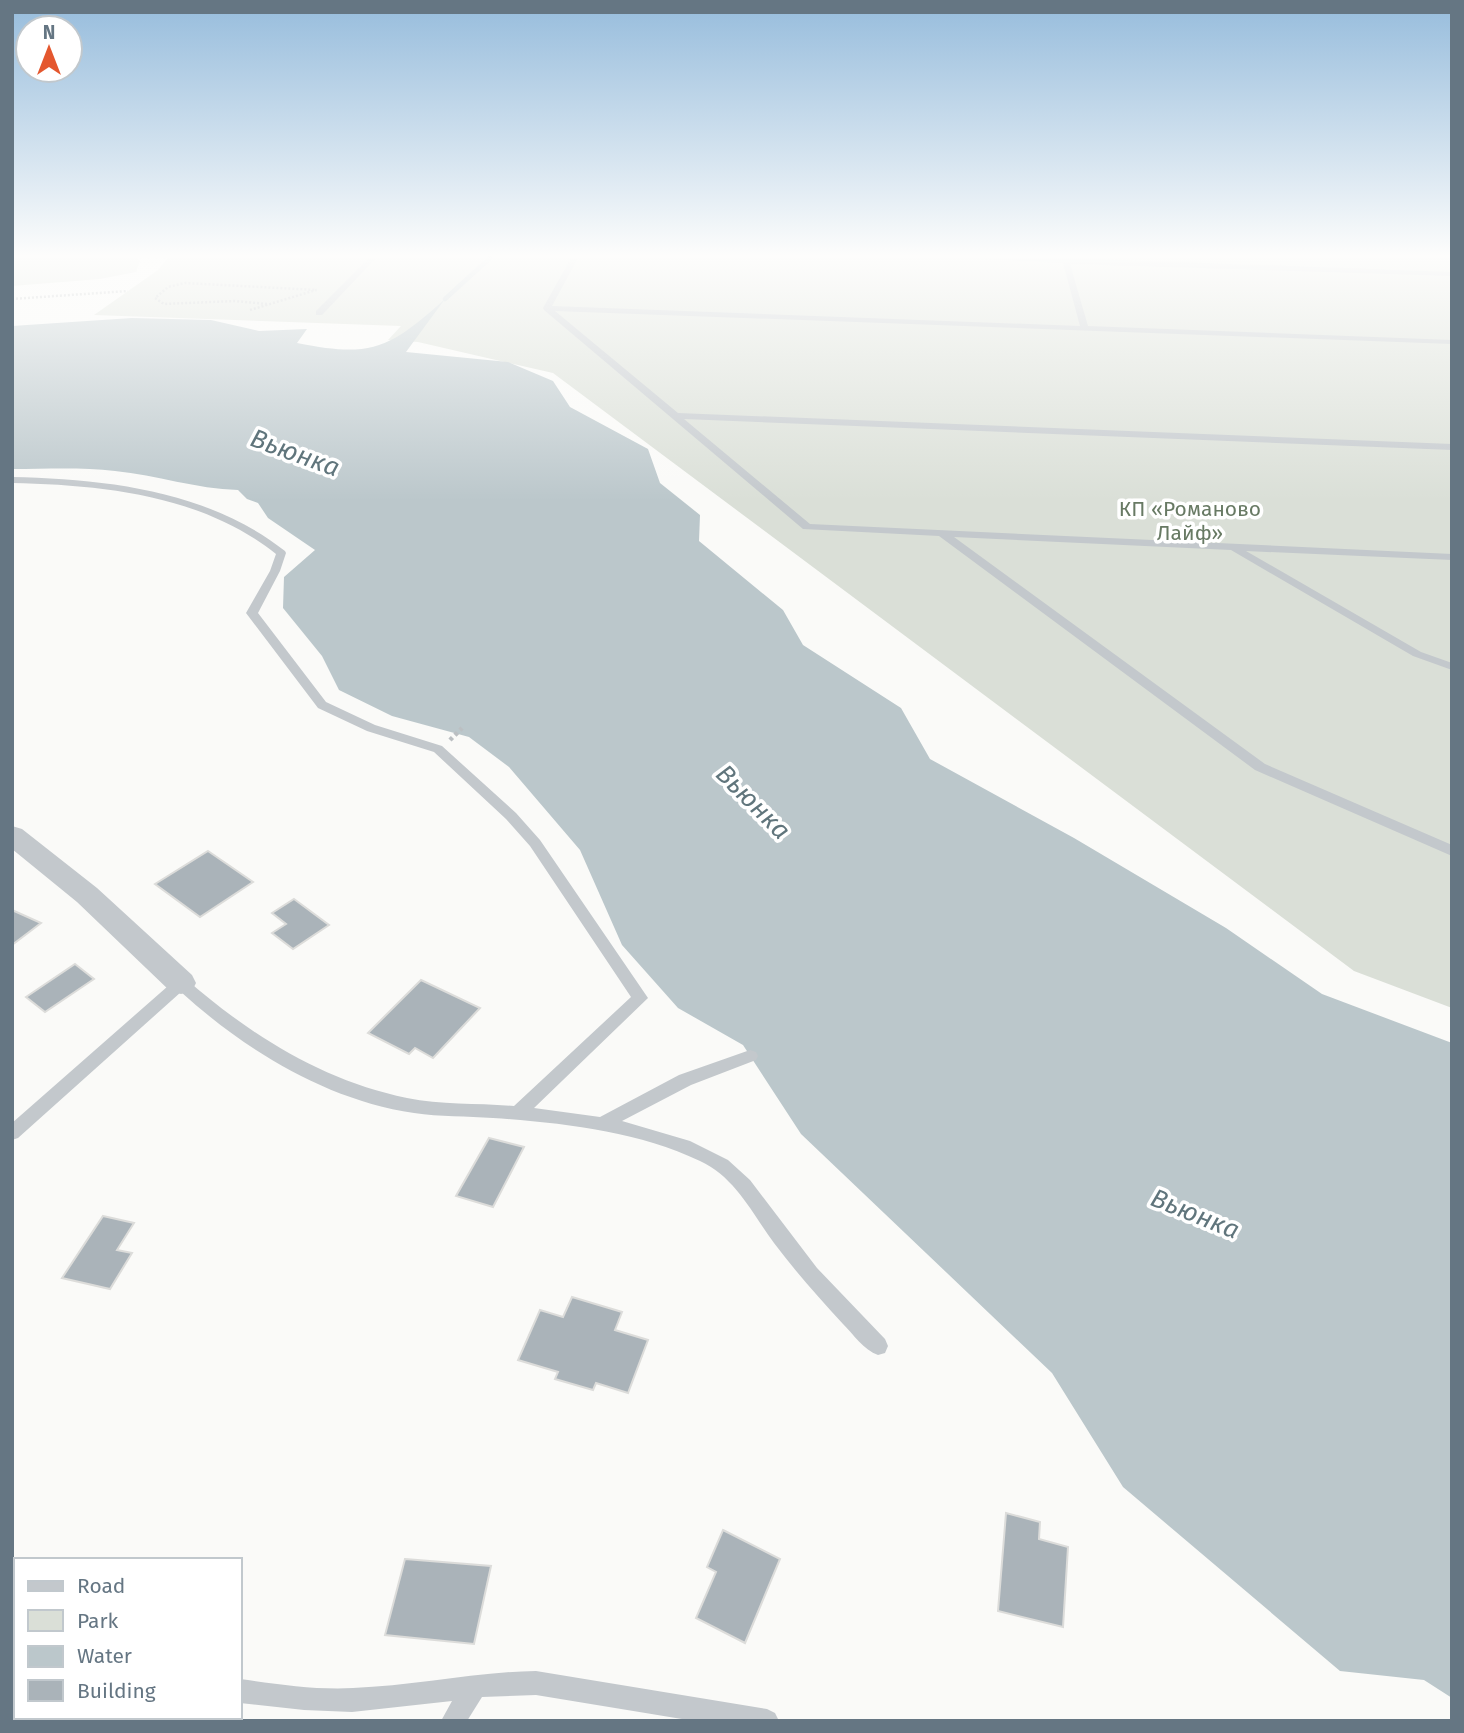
<svg xmlns="http://www.w3.org/2000/svg" width="1464" height="1733" viewBox="0 0 1464 1733" font-family="'Fira Sans',sans-serif">
<style>
.green{fill:#dadfd7}
.water{fill:#bbc7cb}
.lines{fill:none;stroke-linecap:round;stroke-linejoin:round}
.stream{stroke:#bbc7cb;stroke-width:4.5}
.building{fill:#aab3b9;stroke:#dcdcda;stroke-width:2}
.path-far1{stroke:#bbbfc2;stroke-width:2.5;stroke-dasharray:2 2;stroke-linecap:butt}
.path{stroke:#bbbfc2;stroke-width:4.5;stroke-dasharray:3.5 3.5;stroke-linecap:butt}
.lane{fill:#c3c8cc;fill-rule:evenodd}
.street{fill:#c3c8cc;fill-rule:evenodd}
.labels{text-anchor:middle;dominant-baseline:central;stroke-width:7;stroke-linejoin:round;paint-order:stroke}
.far-park-label{font-size:21px;fill:#687a64;stroke:#fff}
.water-label{font-size:26px;font-style:italic;fill:#60757c;stroke:#fff}
</style>
<rect width="100%" height="100%" fill="#fafaf8"/>
<g class="green">
<path d="M 12,258 L 138,258 L 140,261 L 136,272 L 100,279 L 12,286 Z"/>
<path d="M 168,258 L 1452,258 L 1452,1008 L 1354,971 L 553,373 L 418,342 L 388,340 L 401,326 L 94,315 L 158,270 Z"/>
</g>
<path class="water" d="M 445,299 L 406,352 L 508,362 L 553,381 L 570,407 L 648,449 L 660,483 L 700,515 L 699,541 L 783,610 L 803,645 L 901,708 L 930,759 L 1074,838 L 1226,928 L 1322,994 L 1452,1043 L 1452,1698 L 1424,1680 L 1340,1671 L 1123,1487 L 1052,1373 L 801,1134 L 743,1045 L 678,1008 L 622,945 L 580,850 L 509,767 L 469,737 L 392,716 L 339,690 L 322,656 L 283,608 L 284,577 L 315,550 L 268,518 L 258,503 L 247,499 L 238,490 C 196,489 157,475 115,471 C 82,467 46,469 12,469 L 12,326 L 132,318 L 211,320 L 259,331 L 307,329 L 297,343 C 372,358 389,349 445,299 Z"/>
<g class="lines">
<path class="stream" d="M 445,299 L 490,258"/>
</g>
<g class="building">
<path d="M 208,851 L 253,882 L 200,917 L 155,884 Z"/>
<path d="M 294,899 L 329,925 L 293,949 L 272,933 L 286,924 L 272,913 Z"/>
<path d="M 12,910 L 41,923 L 12,945 Z"/>
<path d="M 75,964 L 94,979 L 45,1012 L 26,997 Z"/>
<path d="M 421,980 L 480,1008 L 433,1058 L 415,1048 L 409,1054 L 368,1033 Z"/>
<path d="M 489,1138 L 524,1147 L 493,1207 L 456,1196 Z"/>
<path d="M 103,1216 L 134,1223 L 117,1250 L 132,1253 L 110,1289 L 62,1278 Z"/>
<path d="M 572,1297 L 622,1312 L 615,1330 L 648,1340 L 628,1393 L 596,1383 L 593,1390 L 555,1379 L 558,1372 L 518,1360 L 540,1310 L 563,1317 Z"/>
<path d="M 1006,1513 L 1040,1522 L 1039,1539 L 1068,1547 L 1063,1627 L 998,1611 Z"/>
<path d="M 723,1530 L 780,1559 L 745,1643 L 696,1618 L 716,1572 L 707,1567 Z"/>
<path d="M 405,1559 L 491,1566 L 474,1644 L 385,1635 Z"/>
</g>
<g class="lines">
<g class="path-far1">
<path d="M 12,299 L 128,291"/>
<path d="M 267,304 L 235,301 L 164,304 L 155,298 L 168,287 L 185,283 L 317,290"/>
<path d="M 250,310 L 316,290"/>
</g>
<path class="path" d="M 450,740 L 462,728"/>
<g class="lane">
<path d="M 369,258 L 376,258 L 322,315 L 316,315 L 316,311 Z"/>
<path d="M 571,258 L 578,258 L 552,306 L 1080,326 L 1063,263 L 963,258 L 1069,258 L 1452,272 L 1452,276 L 1070,264 L 1088,326 L 1452,340 L 1452,344 L 555,311 L 678,413 L 1452,444 L 1452,450 L 684,419 L 810,524 L 1452,554 L 1452,560 L 1246,551 L 1421,652 L 1452,663 L 1452,670 L 1413,656 L 1231,550 L 954,537 L 1265,764 L 1452,845 L 1452,856 L 1255,770 L 939,536 L 803,529 L 544,310 L 543,308 Z"/>
<path d="M 12,477 C 107,479 209,491 285,551 L 286,553 L 280,571 L 258,613 L 326,702 L 375,725 L 442,746 L 516,813 L 540,840 L 648,998 L 534,1108 L 600,1117 L 679,1075 L 750,1050 L 756,1052 L 758,1056 L 756,1060 L 691,1085 L 622,1121 L 690,1141 L 728,1160 L 750,1180 L 817,1268 L 885,1339 L 888,1346 L 885,1353 L 878,1355 C 864,1350 853,1334 843,1324 C 819,1298 795,1271 774,1243 C 752,1213 735,1177 700,1161 C 636,1131 563,1123 493,1118 C 467,1116 440,1117 414,1113 C 326,1100 245,1050 181,992 L 18,1138 L 12,1140 L 12,1123 L 176,979 L 186,979 C 250,1035 323,1081 407,1098 C 442,1105 479,1103 514,1106 L 631,997 L 530,846 L 506,819 L 434,752 L 367,731 L 318,708 L 246,613 L 270,571 L 276,554 C 202,495 103,485 12,483 Z"/>
<rect x="12" y="1656" width="4" height="24"/>
<path d="M 536,1671 L 767,1709 L 775,1713 L 779,1721 L 694,1721 L 536,1695 L 482,1697 L 467,1721 L 441,1721 L 452,1701 L 352,1712 L 304,1710 L 240,1703 L 240,1679 C 278,1684 315,1690 353,1688 C 414,1686 474,1672 536,1671 Z"/>
</g>
<path class="street" d="M 12,826 L 22,829 L 97,888 L 192,975 L 196,983 L 192,991 L 181,994 L 170,991 L 77,902 L 12,849 Z"/>
</g>
<linearGradient id="sky" x2="0" y2="1"><stop stop-color="#96bcdc"/><stop offset="0.51" stop-color="#fdfdfc"/><stop offset="1" stop-color="#fdfdfc" stop-opacity="0"/></linearGradient>
<rect width="1464" height="501" fill="url(#sky)"/>
<g class="labels">
<g class="far-park-label">
<text x="1190" y="509">КП «Романово<tspan x="1190" dy="24">Лайф»</tspan></text>
</g>
<g class="water-label">
<text transform="translate(295 453) rotate(20)">Вьюнка</text>
<text transform="translate(753 802) rotate(45)">Вьюнка</text>
<text transform="translate(1195 1214) rotate(22)">Вьюнка</text>
</g>
</g>
<rect width="1464" height="1733" fill="none" stroke="#657683" stroke-width="28"/>
<rect x="14" y="1558" width="228" height="161" fill="#ffffff" stroke="#c1c8cd" stroke-width="2"/>
<rect x="28" y="1581" width="35" height="10" fill="#c3c8cc" stroke="#c1c8cd" stroke-width="2"/>
<text x="77" y="1593" font-size="21" fill="#657683">Road</text>
<rect x="28" y="1610" width="35" height="21" fill="#dadfd7" stroke="#c1c8cd" stroke-width="2"/>
<text x="77" y="1628" font-size="21" fill="#657683">Park</text>
<rect x="28" y="1646" width="35" height="21" fill="#bbc7cb" stroke="#c1c8cd" stroke-width="2"/>
<text x="77" y="1663" font-size="21" fill="#657683">Water</text>
<rect x="28" y="1680" width="35" height="21" fill="#aab3b9" stroke="#c1c8cd" stroke-width="2"/>
<text x="77" y="1698" font-size="21" fill="#657683">Building</text>
<g transform="translate(49 49)"><circle r="33" fill="#ffffff" stroke="#c1c8cd" stroke-width="2"/>
<path d="M0-5L12 26L0 18L-12 26Z" fill="#e4572e"/>
<text y="-10" font-size="19" font-weight="bold" text-anchor="middle" fill="#657683">N</text>
</g>
</svg>
